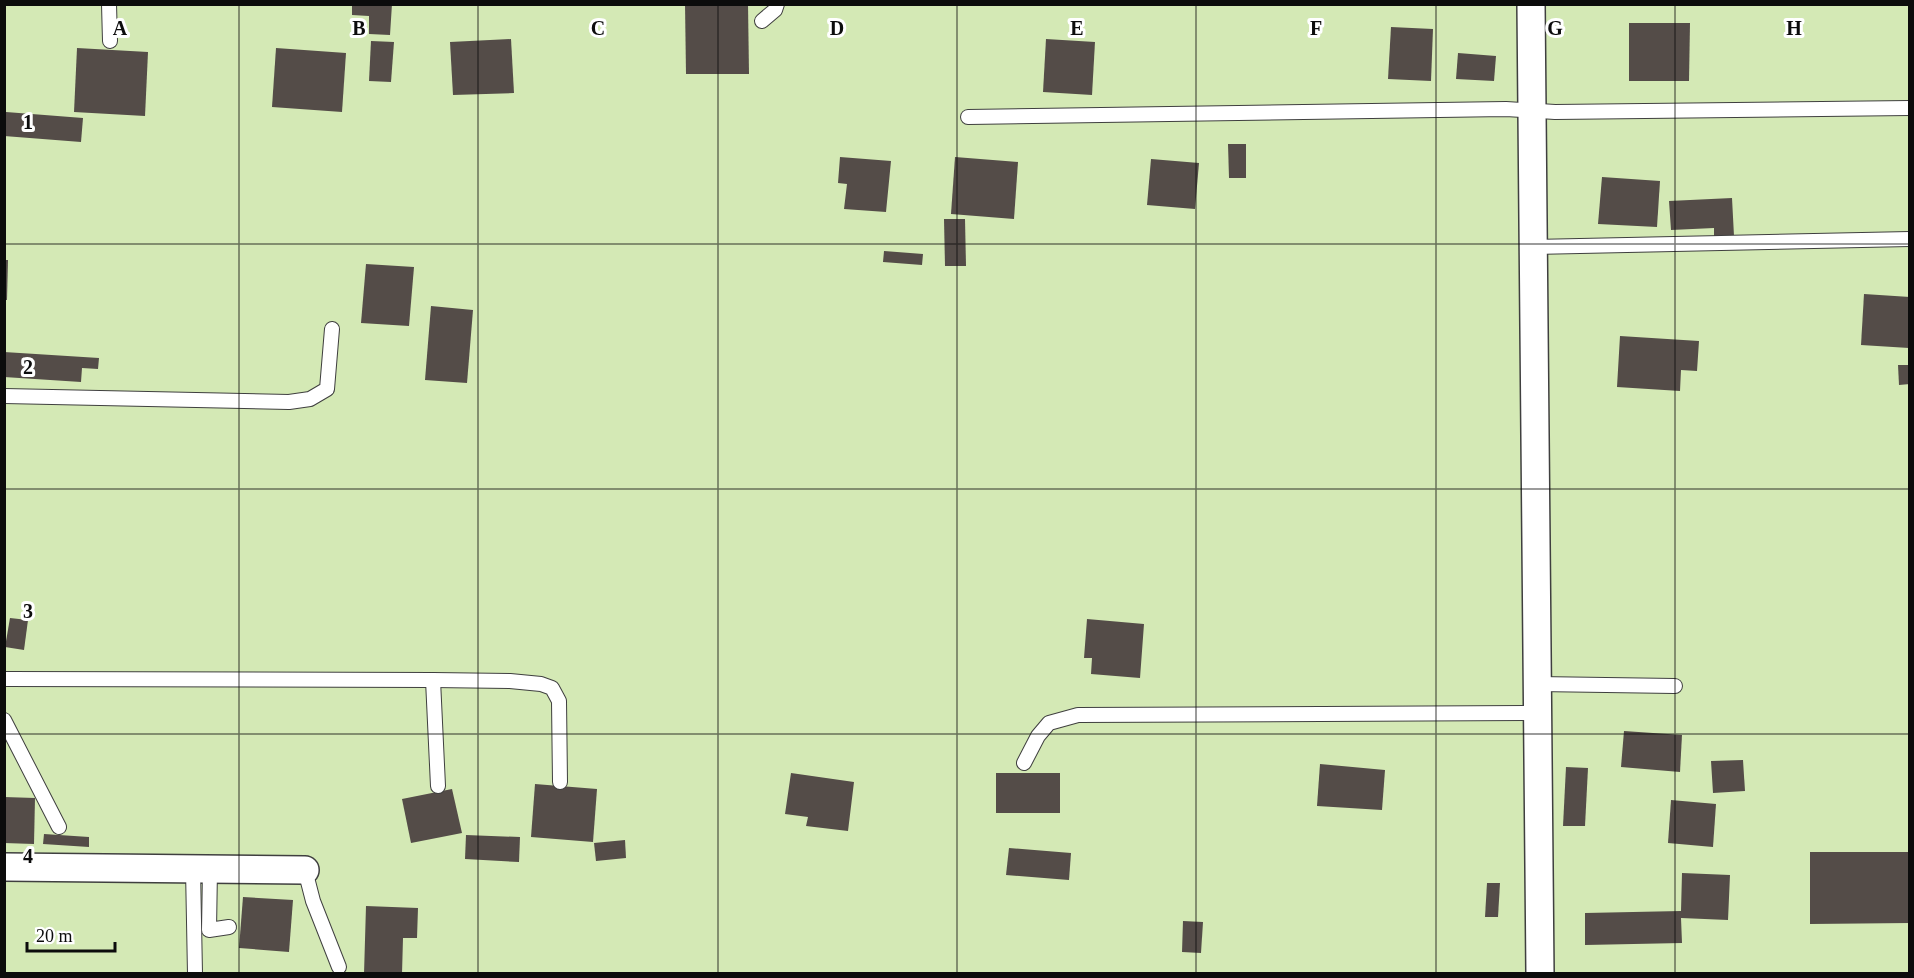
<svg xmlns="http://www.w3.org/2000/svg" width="1914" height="978" viewBox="0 0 1914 978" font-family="'Times New Roman',serif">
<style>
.green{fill:#d4e9b5}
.building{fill:#544c48}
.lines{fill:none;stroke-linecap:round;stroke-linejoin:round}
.service-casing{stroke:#3f3f3f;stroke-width:16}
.minor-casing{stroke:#3f3f3f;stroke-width:30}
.service{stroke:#fff;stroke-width:14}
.minor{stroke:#fff;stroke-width:27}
.grid{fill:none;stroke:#0c0c0c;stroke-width:1.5;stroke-opacity:0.55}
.grid-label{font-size:20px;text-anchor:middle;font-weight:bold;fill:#0c0c0c;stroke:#fff;stroke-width:6;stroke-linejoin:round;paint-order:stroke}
</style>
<rect width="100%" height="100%" fill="#fff9ea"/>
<rect class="green" x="5" y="5" width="1904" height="968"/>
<g class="building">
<path d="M 352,4 L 392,4 L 390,35 L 369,34 L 369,16 L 352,15 Z"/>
<path d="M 685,4 L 748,4 L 749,74 L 686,74 Z"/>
<path d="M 1629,23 L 1690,23 L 1689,81 L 1629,81 Z"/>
<path d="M 1391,27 L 1433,29 L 1431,81 L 1388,79 Z"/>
<path d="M 511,39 L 514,93 L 453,95 L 450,42 Z"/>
<path d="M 1046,39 L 1095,42 L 1092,95 L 1043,92 Z"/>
<path d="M 371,41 L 394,42 L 391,82 L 369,81 Z"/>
<path d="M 77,48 L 148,52 L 145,116 L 74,112 Z"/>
<path d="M 276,48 L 346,53 L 342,112 L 272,107 Z"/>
<path d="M 1458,53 L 1496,56 L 1494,81 L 1456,79 Z"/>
<path d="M 6,112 L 83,118 L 81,142 L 4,136 Z"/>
<path d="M 1228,144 L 1246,144 L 1246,178 L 1229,178 Z"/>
<path d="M 840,157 L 891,161 L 886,212 L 844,209 L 847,184 L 838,183 Z"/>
<path d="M 955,157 L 1018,162 L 1014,219 L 951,214 Z"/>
<path d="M 1151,159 L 1199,163 L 1195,209 L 1147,205 Z"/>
<path d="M 1602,177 L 1660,181 L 1657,227 L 1598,224 Z"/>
<path d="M 1732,198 L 1734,236 L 1714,237 L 1714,228 L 1671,230 L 1669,201 Z"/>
<path d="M 944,219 L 965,219 L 966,266 L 945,266 Z"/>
<path d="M 884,251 L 923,254 L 922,265 L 883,262 Z"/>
<path d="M 4,260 L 8,260 L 7,300 L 4,300 Z"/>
<path d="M 366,264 L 414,267 L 409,326 L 361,323 Z"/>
<path d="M 1864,294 L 1910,297 L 1909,348 L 1861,345 Z"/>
<path d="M 431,306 L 473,310 L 467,383 L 425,380 Z"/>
<path d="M 1620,336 L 1699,341 L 1697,371 L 1681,370 L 1680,391 L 1617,387 Z"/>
<path d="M 4,352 L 99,358 L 98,369 L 82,368 L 81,382 L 4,377 Z"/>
<path d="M 1898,365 L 1910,365 L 1910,384 L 1899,385 Z"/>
<path d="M 10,618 L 28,620 L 24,650 L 5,647 Z"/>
<path d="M 1087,619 L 1144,624 L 1140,678 L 1091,674 L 1092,658 L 1084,658 Z"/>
<path d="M 1624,731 L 1682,735 L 1680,772 L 1621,767 Z"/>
<path d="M 1743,760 L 1745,791 L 1713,793 L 1711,761 Z"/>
<path d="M 1320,764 L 1385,770 L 1382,810 L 1317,806 Z"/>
<path d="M 1566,767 L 1588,768 L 1585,826 L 1563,826 Z"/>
<path d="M 791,773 L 854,782 L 848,831 L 806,826 L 808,817 L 785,814 Z"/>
<rect x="996" y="773" width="64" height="40"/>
<path d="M 535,784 L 597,789 L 593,842 L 531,837 Z"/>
<path d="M 452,789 L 462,833 L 411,843 L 402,799 Z"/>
<path d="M 4,797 L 35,798 L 34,844 L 4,843 Z"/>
<path d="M 1671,800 L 1716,804 L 1713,847 L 1668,843 Z"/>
<path d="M 44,834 L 89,837 L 89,847 L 43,844 Z"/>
<path d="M 466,835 L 520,837 L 519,862 L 465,859 Z"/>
<path d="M 625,840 L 626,858 L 596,861 L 594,843 Z"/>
<path d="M 1009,848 L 1071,853 L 1069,880 L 1006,875 Z"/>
<path d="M 1810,852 L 1910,852 L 1910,923 L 1810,924 Z"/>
<path d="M 1682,873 L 1730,875 L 1728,920 L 1681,918 L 1682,943 L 1585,945 L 1585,913 L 1681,911 Z"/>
<path d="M 1487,883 L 1500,883 L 1498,917 L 1485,917 Z"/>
<path d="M 243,897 L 293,900 L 289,952 L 239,948 Z"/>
<path d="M 366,906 L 418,908 L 417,938 L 403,938 L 402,974 L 364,974 Z"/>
<path d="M 1183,921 L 1203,922 L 1201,953 L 1182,952 Z"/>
</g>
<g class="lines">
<g class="service-casing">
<g id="service">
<path d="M 109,4 L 110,41"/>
<path d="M 762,21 L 775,10 L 777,4"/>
<path d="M 968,117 L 1506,109 L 1555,112 L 1910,108"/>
<path d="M 1533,247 L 1910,239"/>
<path d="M 4,396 L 289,402 L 310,399 L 327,389 L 332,329"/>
<path d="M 4,679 L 433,680 L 510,681 L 541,684 L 552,688 L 559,701 L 560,782"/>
<path d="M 433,680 L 438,786"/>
<path d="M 1537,684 L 1675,686"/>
<path d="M 4,720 L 59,827"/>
<path d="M 1024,763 L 1038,736 L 1049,723 L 1078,715 L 1537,713"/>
<path d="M 193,869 L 195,974"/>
<path d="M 210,869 L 209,930 L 229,927"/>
<path d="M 305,870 L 313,901 L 339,967"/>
</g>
</g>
<g class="minor-casing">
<g id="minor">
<path d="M 1531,4 L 1540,974"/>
<path d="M 4,867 L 305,870"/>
</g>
</g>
<use href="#service" class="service"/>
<use href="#minor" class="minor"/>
</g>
<path class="grid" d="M 239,4 L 239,974M 478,4 L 478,974M 718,4 L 718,974M 957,4 L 957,974M 1196,4 L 1196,974M 1436,4 L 1436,974M 1675,4 L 1675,974M 4,244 L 1910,244M 4,489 L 1910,489M 4,734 L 1910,734"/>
<g class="grid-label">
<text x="120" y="35">A</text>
<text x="359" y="35">B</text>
<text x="598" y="35">C</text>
<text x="837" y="35">D</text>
<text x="1077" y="35">E</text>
<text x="1316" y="35">F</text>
<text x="1555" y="35">G</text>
<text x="1794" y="35">H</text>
<text x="28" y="129">1</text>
<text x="28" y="374">2</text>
<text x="28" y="618">3</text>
<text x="28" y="863">4</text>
</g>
<rect width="1914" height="978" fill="none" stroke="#0c0c0c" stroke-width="12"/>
<path d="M27 942v9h88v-9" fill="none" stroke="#0c0c0c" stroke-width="3"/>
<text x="36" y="942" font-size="18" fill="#0c0c0c" stroke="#ffffff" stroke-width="4.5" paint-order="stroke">20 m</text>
</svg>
